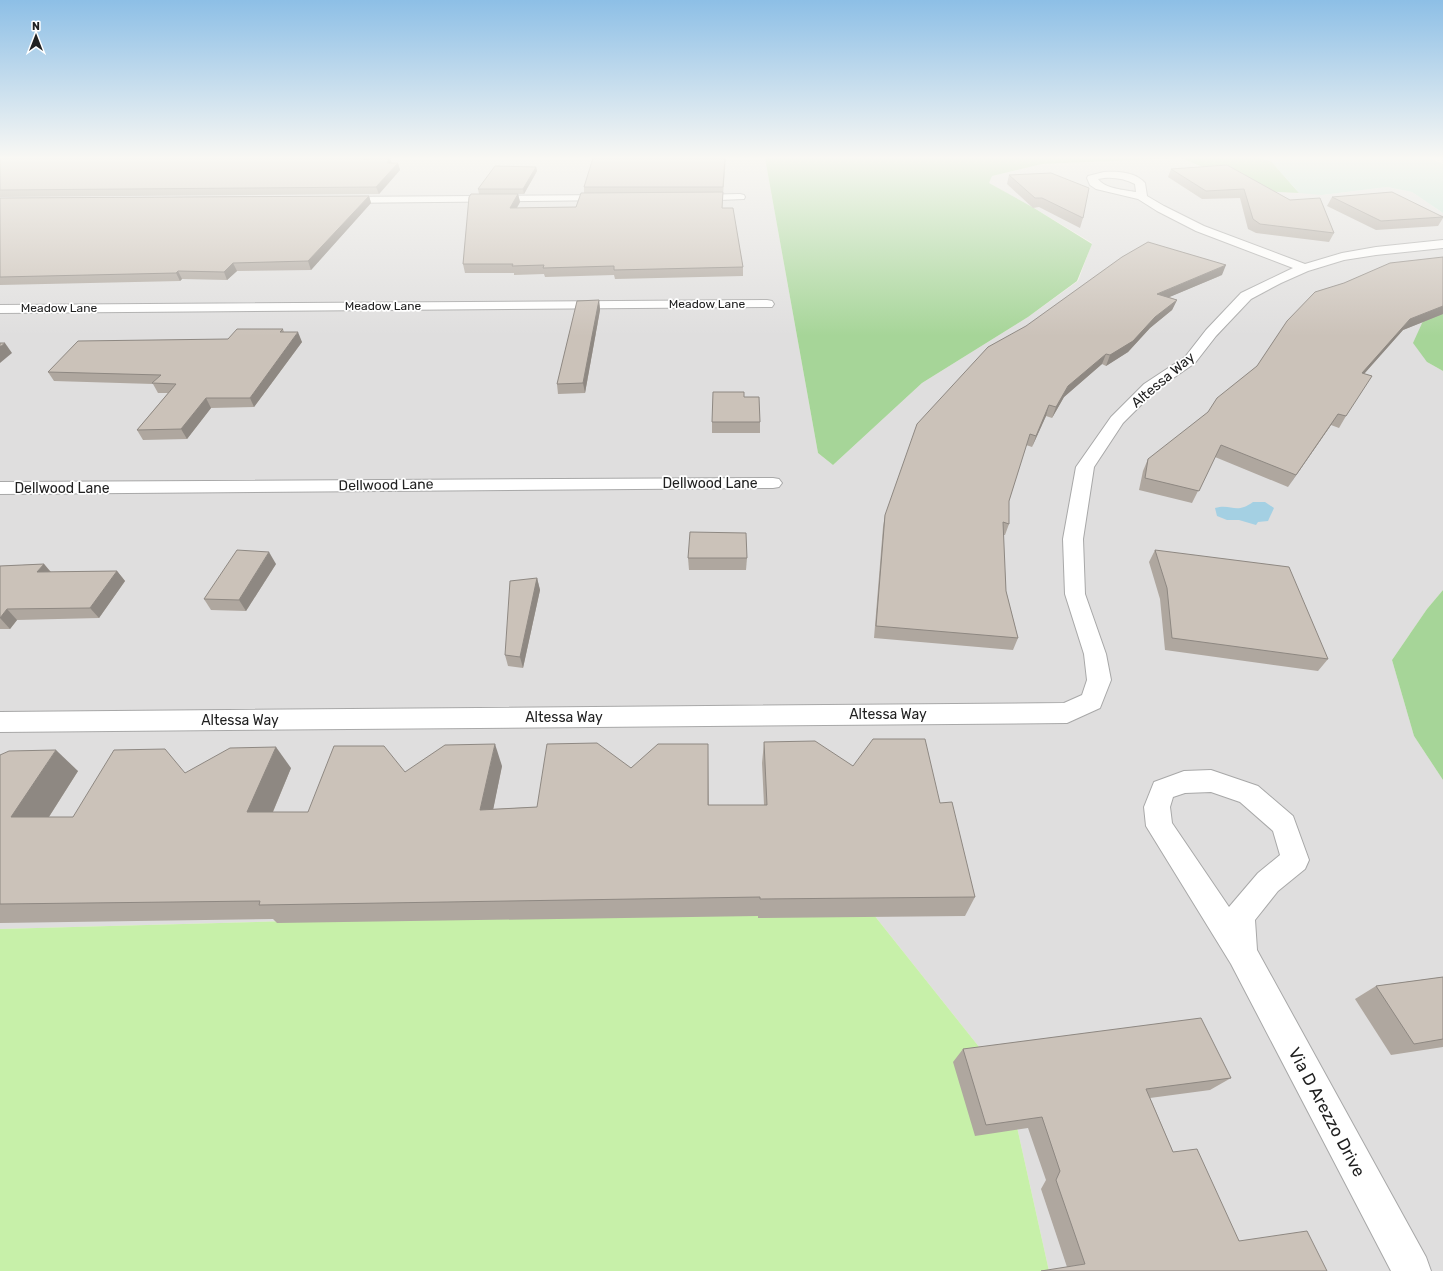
<svg xmlns="http://www.w3.org/2000/svg" width="1443" height="1271" viewBox="0 0 1443 1271" font-family="Rubik,sans-serif">
<style>
.residential{fill:#dfdede}
.grass{fill:#c7f0a9}
.forest{fill:#a6d598}
.wetland{fill:#c2e2d5}
.water{fill:#a4d0e3}
.lines{fill:none;stroke-linecap:round;stroke-linejoin:round}
.minor-casing{stroke:#a8a8a8;stroke-width:2}
.minor{fill:#fff;fill-rule:evenodd}
.wall{fill:#afa79f}
.shaded-wall{fill:#8e8882}
.building{fill:#cbc2b9;stroke:#8e8882}
.labels{text-anchor:middle;dominant-baseline:central;stroke-width:3.5;stroke-linejoin:round;paint-order:stroke}
.far-street-label{font-size:12px;fill:#212121;stroke:#fff}
.street-label{font-size:14px;fill:#212121;stroke:#fff}
.near-street-label{font-size:17px;fill:#212121;stroke:#fff}
</style>
<rect width="100%" height="100%" fill="#f2efe7"/>
<path class="residential" d="M 0,158 L 765,158 L 818,453 L 833,465 L 922,383 L 1028,317 L 1078,281 L 1092,243 L 1034,208 L 988,183 L 992,176 L 1042,164 L 1181,158 L 1207,167 L 1322,195 L 1387,187 L 1412,192 L 1443,213 L 1443,301 L 1427,362 L 1443,371 L 1443,590 L 1427,609 L 1392,660 L 1414,736 L 1443,780 L 1443,1271 L 1049,1271 L 1007,1082 L 866,905 L 0,929 Z"/>
<path class="grass" d="M 866,905 L 1007,1082 L 1049,1271 L 0,1271 L 0,929 Z"/>
<g class="forest">
<path d="M 765,158 L 1260,158 L 1271,161 L 1299,193 L 1261,191 L 1181,158 L 1042,164 L 992,176 L 989,183 L 1034,208 L 1092,244 L 1077,281 L 1028,317 L 922,383 L 833,465 L 818,453 Z"/>
<path d="M 1443,301 L 1443,371 L 1427,362 L 1413,343 L 1428,310 Z"/>
<path d="M 1443,590 L 1443,780 L 1414,736 L 1392,660 L 1427,609 Z"/>
</g>
<path class="wetland" d="M 1260,158 L 1430,158 L 1443,164 L 1443,213 L 1412,192 L 1387,187 L 1322,195 L 1299,193 L 1271,161 Z"/>
<path class="water" d="M 1253,502 L 1265,502 L 1274,508 L 1268,521 L 1258,522 L 1256,525 L 1239,520 L 1227,520 L 1217,516 L 1215,508 C 1232,503 1235,515 1253,502 Z"/>
<g class="lines">
<g class="minor-casing">
<g id="minor">
<path d="M 1104,172 C 1117,171 1136,172 1145,183 L 1147,196 L 1164,206 L 1204,226 L 1305,264 L 1342,253 L 1376,247 L 1443,240 L 1443,248 L 1376,255 L 1344,260 L 1308,271 L 1281,283 L 1251,299 L 1216,336 L 1195,363 L 1156,390 L 1123,423 L 1094,467 L 1083,539 L 1085,594 L 1106,654 L 1111,680 L 1100,708 L 1067,723 L 0,732 L 0,712 L 1064,703 L 1082,695 L 1087,680 L 1084,654 L 1065,594 L 1063,539 L 1076,467 L 1111,417 L 1144,384 L 1185,357 L 1206,330 L 1241,293 L 1293,268 L 1196,231 L 1157,211 L 1138,199 L 1096,189 L 1090,185 L 1087,178 L 1088,176 ZM 1104,178 C 1115,177 1125,179 1135,184 L 1136,192 C 1125,190 1105,189 1098,179 Z"/>
<path d="M 740,194 L 744,195 L 745,197 L 744,199 L 693,201 L 688,198 L 693,195 Z"/>
<path d="M 609,195 L 613,196 L 614,198 L 613,200 L 339,203 L 334,200 L 339,197 Z"/>
<path d="M 767,300 L 772,301 L 774,304 L 772,307 L 0,313 L 0,305 Z"/>
<path d="M 773,478 L 779,479 L 782,483 L 779,487 L 773,488 L 0,494 L 0,482 Z"/>
<path d="M 1211,770 L 1258,786 L 1293,816 L 1309,860 L 1305,869 L 1278,891 L 1255,920 L 1257,950 L 1426,1257 L 1431,1271 L 1391,1271 L 1231,964 L 1146,826 L 1144,807 L 1154,782 L 1184,771 ZM 1211,792 L 1240,802 L 1273,831 L 1280,855 L 1258,873 L 1229,907 L 1172,823 L 1170,807 L 1173,797 L 1185,793 Z"/>
</g>
</g>
<use href="#minor" class="minor"/>
</g>
<g class="wall">
<path d="M 0,158 L 374,159 L 392,163 L 398,163 L 400,170 L 379,194 L 0,197 Z"/>
<path d="M 726,158 L 722,208 L 743,267 L 743,276 L 615,279 L 614,275 L 545,277 L 544,274 L 514,275 L 514,273 L 465,273 L 463,264 L 479,194 L 478,189 L 536,167 L 537,171 L 524,194 L 518,194 L 520,202 L 517,208 L 576,207 L 584,193 L 584,187 Z"/>
<path d="M 1227,165 L 1334,233 L 1329,242 L 1256,233 L 1248,229 L 1240,198 L 1202,199 L 1168,177 L 1171,169 Z"/>
<path d="M 1009,175 L 1083,218 L 1080,228 L 1039,207 L 1033,208 L 1007,184 Z"/>
<path d="M 369,196 L 371,203 L 311,270 L 237,271 L 227,280 L 182,279 L 180,281 L 0,285 L 0,198 Z"/>
<path d="M 1332,197 L 1443,216 L 1443,218 L 1438,226 L 1376,230 L 1327,206 Z"/>
<path d="M 1443,257 L 1443,314 L 1403,330 L 1364,374 L 1346,416 L 1339,428 L 1331,425 L 1288,487 L 1215,457 L 1192,503 L 1139,490 L 1143,471 L 1148,459 Z"/>
<path d="M 1222,275 L 1169,297 L 1177,300 L 1172,310 L 1150,328 L 1128,352 L 1106,366 L 1102,364 L 1064,397 L 1052,418 L 1046,416 L 1032,447 L 1026,445 L 1009,501 L 1009,524 L 1005,535 L 1003,535 L 1006,591 L 1018,638 L 1013,650 L 874,638 L 883,527 L 885,515 L 988,347 Z"/>
<path d="M 599,300 L 600,310 L 585,393 L 558,394 L 557,384 Z"/>
<path d="M 283,329 L 284,332 L 302,342 L 254,407 L 211,408 L 187,439 L 143,440 L 137,430 L 168,393 L 158,393 L 153,384 L 54,381 L 48,372 Z"/>
<path d="M 744,397 L 760,422 L 760,433 L 712,433 L 712,422 Z"/>
<path d="M 1155,550 L 1328,659 L 1318,671 L 1165,650 L 1160,599 L 1149,562 Z"/>
<path d="M 688,558 L 747,558 L 746,570 L 689,570 Z"/>
<path d="M 44,564 L 51,572 L 117,571 L 125,581 L 99,618 L 17,620 L 10,629 L 0,629 L 0,566 Z"/>
<path d="M 276,564 L 246,611 L 211,610 L 204,599 Z"/>
<path d="M 537,578 L 540,590 L 523,668 L 508,666 L 505,655 Z"/>
<path d="M 764,742 L 853,766 L 940,803 L 975,897 L 965,916 L 758,918 L 758,916 L 277,923 L 273,919 L 0,923 L 0,755 L 78,771 L 49,817 L 73,817 L 185,773 L 291,768 L 273,812 L 308,812 L 405,772 L 502,766 L 493,809 L 537,807 L 631,768 L 708,744 L 709,805 L 764,805 L 762,763 Z"/>
<path d="M 1443,977 L 1443,1047 L 1391,1055 L 1355,999 L 1376,986 Z"/>
<path d="M 963,1049 L 1231,1078 L 1210,1090 L 1150,1098 L 1173,1152 L 1239,1241 L 1067,1267 L 1041,1189 L 1046,1180 L 1028,1128 L 975,1136 L 953,1062 Z"/>
</g>
<g class="shaded-wall">
<path d="M 366,158 L 375,158 L 366,166 L 364,159 Z"/>
<path d="M 390,158 L 392,165 L 387,163 Z"/>
<path d="M 398,163 L 400,170 L 379,194 L 376,187 Z"/>
<path d="M 536,167 L 537,171 L 524,194 L 523,189 Z"/>
<path d="M 518,194 L 520,202 L 512,216 L 510,208 Z"/>
<path d="M 369,196 L 371,203 L 311,270 L 308,261 Z"/>
<path d="M 233,263 L 237,271 L 227,280 L 224,272 Z"/>
<path d="M 1226,265 L 1222,275 L 1153,304 L 1157,294 Z"/>
<path d="M 178,271 L 182,279 L 180,281 L 176,273 Z"/>
<path d="M 599,300 L 600,310 L 585,393 L 583,383 Z"/>
<path d="M 1177,300 L 1172,310 L 1150,328 L 1128,352 L 1106,366 L 1110,355 L 1155,317 Z"/>
<path d="M 1443,306 L 1443,314 L 1403,330 L 1355,384 L 1362,373 L 1410,319 Z"/>
<path d="M 298,332 L 302,342 L 254,407 L 250,398 Z"/>
<path d="M 5,343 L 12,353 L 0,363 L 0,347 Z"/>
<path d="M 1106,354 L 1102,364 L 1064,397 L 1052,418 L 1056,407 L 1068,386 Z"/>
<path d="M 206,398 L 211,408 L 187,439 L 181,429 Z"/>
<path d="M 1049,405 L 1046,416 L 1032,447 L 1036,436 Z"/>
<path d="M 1338,414 L 1331,425 L 1288,487 L 1296,475 Z"/>
<path d="M 269,552 L 276,564 L 246,611 L 239,600 Z"/>
<path d="M 44,564 L 53,575 L 37,572 Z"/>
<path d="M 117,571 L 125,581 L 99,618 L 90,608 Z"/>
<path d="M 537,578 L 540,590 L 523,668 L 520,657 Z"/>
<path d="M 7,609 L 17,620 L 10,629 L 0,618 Z"/>
<path d="M 495,744 L 502,766 L 489,830 L 480,810 Z"/>
<path d="M 276,747 L 291,768 L 264,833 L 247,812 Z"/>
<path d="M 56,750 L 78,771 L 36,837 L 11,817 Z"/>
</g>
<g class="building">
<path d="M 0,158 L 366,158 L 364,159 L 390,158 L 387,163 L 398,163 L 376,187 L 0,190 Z"/>
<path d="M 593,158 L 725,158 L 723,187 L 584,187 Z"/>
<path d="M 1227,165 L 1290,200 L 1320,198 L 1334,233 L 1260,224 L 1253,219 L 1244,189 L 1206,191 L 1171,169 Z"/>
<path d="M 495,166 L 536,167 L 523,189 L 478,189 Z"/>
<path d="M 1051,173 L 1089,188 L 1083,218 L 1042,198 L 1035,198 L 1009,175 Z"/>
<path d="M 723,192 L 722,208 L 733,208 L 743,267 L 614,270 L 614,266 L 543,268 L 544,265 L 512,266 L 513,264 L 463,264 L 469,197 L 471,194 L 518,194 L 510,208 L 576,207 L 581,193 Z"/>
<path d="M 1392,192 L 1443,217 L 1381,221 L 1332,197 Z"/>
<path d="M 369,196 L 308,261 L 233,263 L 224,272 L 178,271 L 176,273 L 0,277 L 0,198 Z"/>
<path d="M 1148,242 L 1226,265 L 1157,294 L 1177,300 L 1155,317 L 1133,341 L 1110,355 L 1106,354 L 1068,386 L 1056,407 L 1049,405 L 1036,436 L 1030,434 L 1009,501 L 1009,524 L 1003,522 L 1006,591 L 1018,638 L 876,626 L 885,515 L 917,424 L 988,347 L 1026,326 L 1122,257 Z"/>
<path d="M 1443,257 L 1443,306 L 1410,319 L 1362,373 L 1372,376 L 1346,416 L 1338,414 L 1296,475 L 1221,445 L 1199,491 L 1145,478 L 1148,459 L 1208,412 L 1217,398 L 1257,366 L 1287,321 L 1315,292 L 1344,283 L 1390,263 Z"/>
<path d="M 599,300 L 583,383 L 557,384 L 577,301 Z"/>
<path d="M 237,329 L 283,329 L 280,332 L 298,332 L 250,398 L 206,398 L 181,429 L 137,430 L 176,384 L 152,383 L 161,375 L 48,372 L 78,341 L 228,339 Z"/>
<path d="M 0,343 L 5,343 L 0,347 Z"/>
<path d="M 713,392 L 744,392 L 744,397 L 759,397 L 760,422 L 712,422 Z"/>
<path d="M 690,532 L 746,533 L 747,558 L 688,558 Z"/>
<path d="M 237,550 L 269,552 L 239,600 L 204,599 Z"/>
<path d="M 1155,550 L 1289,567 L 1328,659 L 1172,638 L 1167,588 Z"/>
<path d="M 44,564 L 37,572 L 117,571 L 90,608 L 7,609 L 0,618 L 0,566 Z"/>
<path d="M 537,578 L 520,657 L 505,655 L 510,581 Z"/>
<path d="M 873,739 L 925,739 L 940,803 L 952,802 L 975,897 L 760,899 L 760,897 L 259,905 L 260,901 L 0,904 L 0,755 L 9,751 L 56,750 L 11,817 L 73,817 L 114,750 L 165,749 L 185,773 L 230,748 L 276,747 L 247,812 L 308,812 L 334,746 L 384,746 L 405,772 L 445,745 L 495,744 L 480,810 L 537,807 L 547,744 L 597,743 L 631,768 L 658,744 L 708,744 L 708,805 L 767,805 L 764,742 L 815,741 L 853,766 Z"/>
<path d="M 1443,977 L 1443,1039 L 1414,1044 L 1376,986 Z"/>
<path d="M 1201,1018 L 1231,1078 L 1146,1089 L 1173,1152 L 1197,1149 L 1239,1241 L 1307,1231 L 1327,1271 L 1041,1271 L 1085,1264 L 1056,1180 L 1060,1171 L 1042,1117 L 986,1125 L 963,1049 Z"/>
</g>
<linearGradient id="sky" x2="0" y2="1"><stop stop-color="#8dbfe6"/><stop offset="0.47" stop-color="#f9f8f4"/><stop offset="1" stop-color="#f9f8f4" stop-opacity="0"/></linearGradient>
<rect width="1443" height="336" fill="url(#sky)"/>
<g class="labels">
<g class="far-street-label">
<text x="707" y="304">Meadow Lane</text>
<text x="383" y="306">Meadow Lane</text>
<text x="59" y="308">Meadow Lane</text>
</g>
<g class="street-label">
<text transform="translate(1163 380) rotate(-40)">Altessa Way</text>
<text x="710" y="483">Dellwood Lane</text>
<text transform="translate(386 485) rotate(-1)">Dellwood Lane</text>
<text x="62" y="488">Dellwood Lane</text>
<text x="888" y="714">Altessa Way</text>
<text x="564" y="717">Altessa Way</text>
<text x="240" y="720">Altessa Way</text>
</g>
<g class="near-street-label">
<text transform="translate(1327 1112) rotate(62)">Via D Arezzo Drive</text>
</g>
</g>
<g transform="translate(36 36)" stroke="#ffffff" stroke-width="3" paint-order="stroke">
<path d="M0-3L7 15L0 10L-7 15Z" fill="#212121"/>
<text y="-6" font-size="11" font-weight="bold" text-anchor="middle" fill="#212121">N</text>
</g>
</svg>
